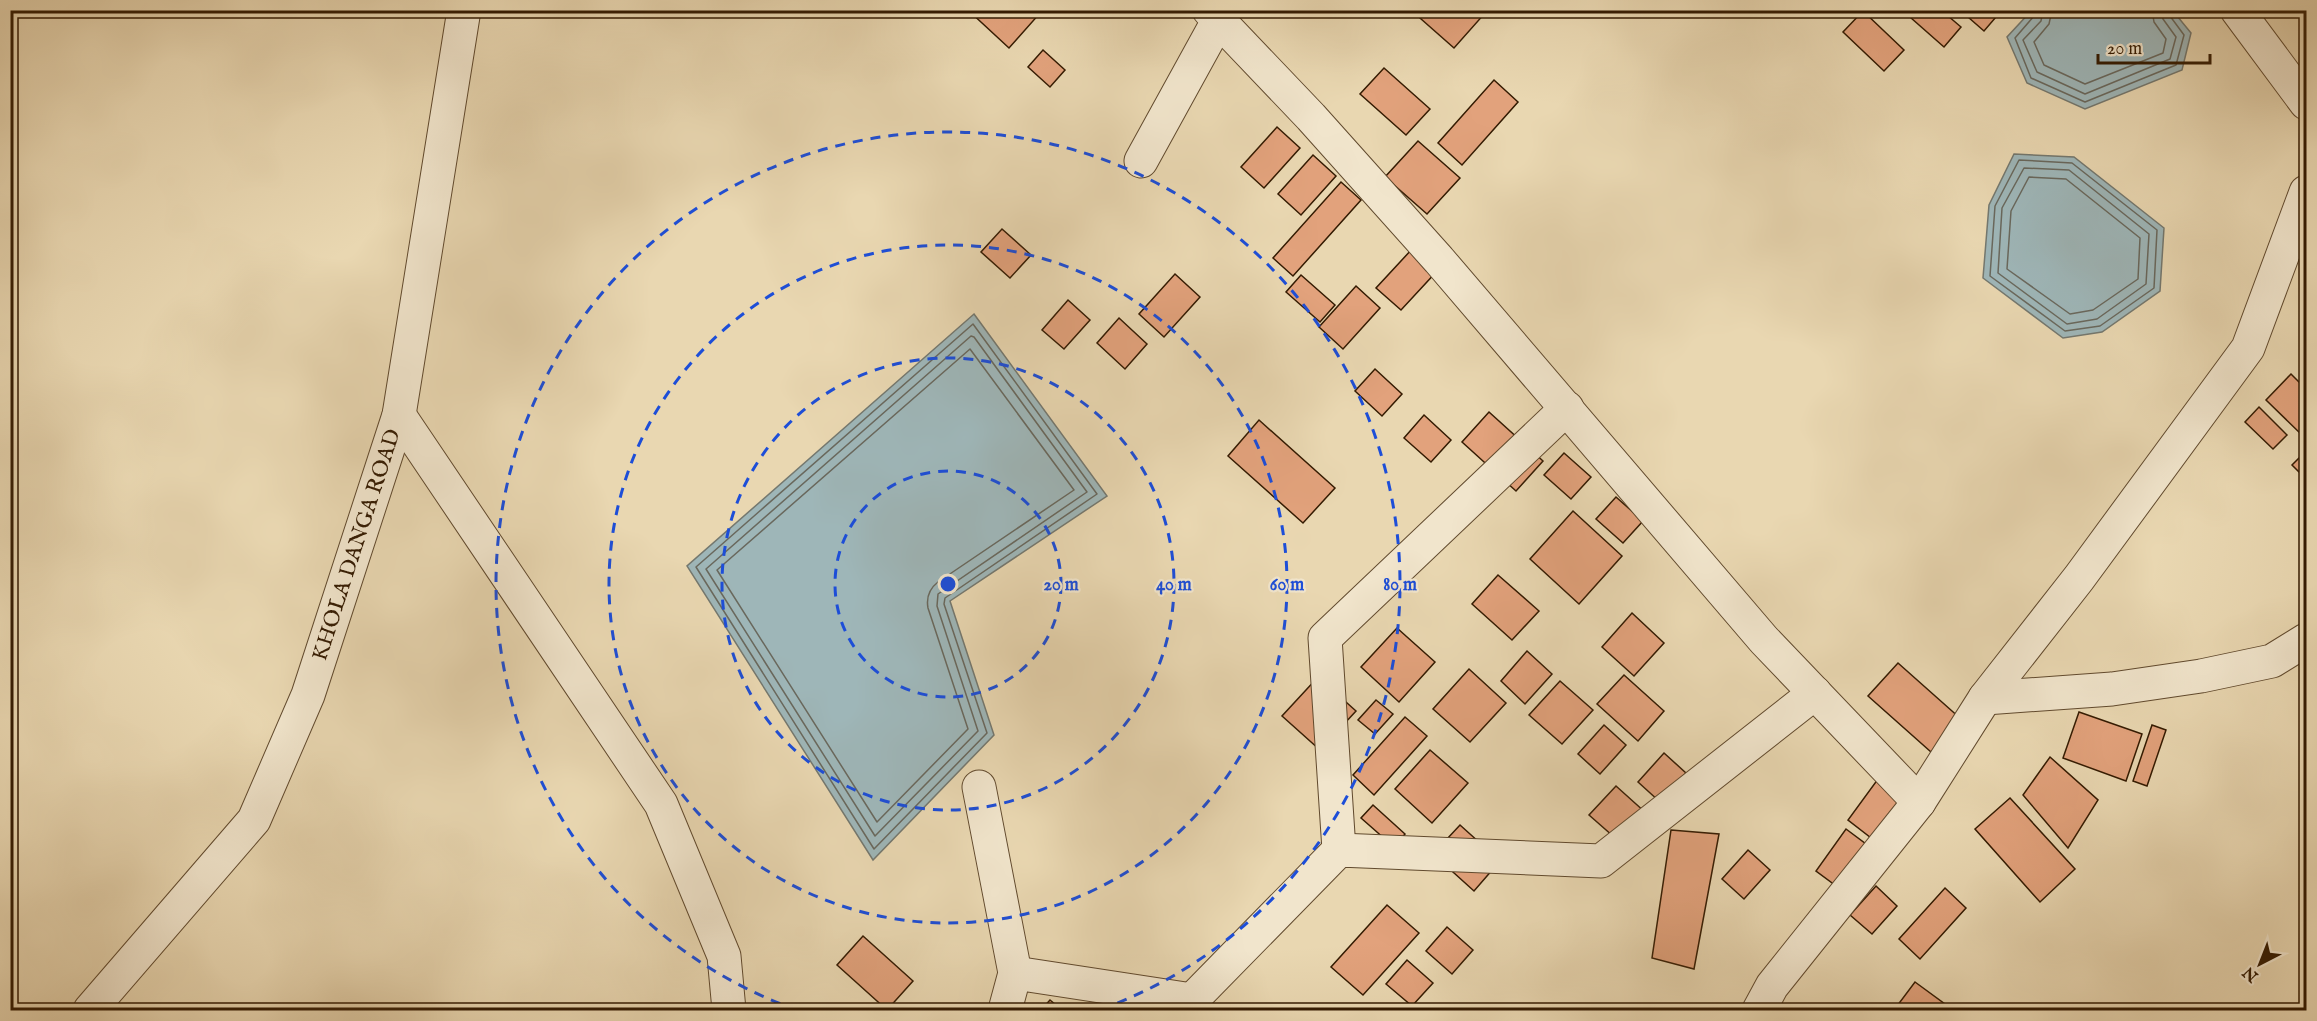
<svg xmlns="http://www.w3.org/2000/svg" width="2317" height="1021" viewBox="0 0 2317 1021" font-family="'IM FELL English',serif">
<style>
.water{fill:#9eb6b8;stroke:#74786f;stroke-width:1.5}
.lines{fill:none;stroke-linecap:round;stroke-linejoin:round}
.shore{stroke:#69685d;stroke-width:1.5}
.building{fill:#e2a27c;stroke:#341b02;stroke-width:1.5}
.minor-casing{stroke:#614a2e;stroke-width:35}
.minor{stroke:#f1e5cc;stroke-width:33}
.ring{fill:none;stroke:#1d4ed8;stroke-width:3;stroke-dasharray:10 8}
.labels{text-anchor:middle;dominant-baseline:central;stroke-width:4.5;stroke-linejoin:round;paint-order:stroke}
.street-label{font-size:22px;fill:#341b02;stroke:#f1e5cc}
.centre{fill:#1d4ed8;stroke:#f1e5cc;stroke-width:3}
.ring-label{font-size:18px;text-anchor:middle;font-weight:bold;fill:#1d4ed8;stroke:#f1e5cc;stroke-width:4.5;stroke-linejoin:round;paint-order:stroke}
</style>
<rect width="100%" height="100%" fill="#e9d7b1"/>
<filter id="stains"><feTurbulence type="fractalNoise" baseFrequency=".00333" numOctaves="4"/><feColorMatrix values="0 0 0 0 .2 0 0 0 0 .09 0 0 0 0 .02 0 0 0 .5 -.17"/></filter>
<radialGradient id="worn" r=".72"><stop offset=".6" stop-color="#630" stop-opacity="0"/><stop offset="1" stop-color="#630" stop-opacity=".3"/></radialGradient>
<g class="water">
<path d="M 2032,10 L 2173,11 L 2191,33 L 2182,70 L 2085,109 L 2027,83 L 2007,37 Z"/>
<path d="M 2014,154 L 2074,157 L 2164,228 L 2160,291 L 2102,332 L 2063,338 L 1983,278 L 1989,205 Z"/>
<path d="M 974,314 L 1107,496 L 950,601 L 994,735 L 873,860 L 687,566 Z"/>
</g>
<g class="lines">
<g class="shore">
<path d="M 2036,10 L 2034,16 L 2015,38 L 2031,78 L 2085,102 L 2176,65 L 2184,35 L 2170,16 L 2169,10"/>
<path d="M 2043,10 L 2041,21 L 2023,40 L 2037,72 L 2085,94 L 2170,59 L 2176,37 L 2163,19 L 2161,10"/>
<path d="M 2052,10 L 2049,24 L 2034,42 L 2044,65 L 2085,84 L 2163,53 L 2166,39 L 2154,22 L 2152,10"/>
<path d="M 2019,160 L 2072,163 L 2157,230 L 2154,288 L 2100,326 L 2065,331 L 1990,276 L 1995,206 Z"/>
<path d="M 2024,168 L 2069,170 L 2149,234 L 2146,284 L 2097,319 L 2067,324 L 1998,273 L 2002,208 Z"/>
<path d="M 2029,177 L 2066,179 L 2140,238 L 2138,279 L 2093,310 L 2070,314 L 2007,269 L 2011,211 Z"/>
<path d="M 973,324 L 1097,494 L 945,598 L 944,604 L 987,733 L 874,849 L 696,567 Z"/>
<path d="M 971,336 L 974,337 L 1087,492 L 938,594 L 937,606 L 978,731 L 875,836 L 706,569 Z"/>
<path d="M 970,349 L 1074,490 L 938,582 C 929,589 926,597 928,608 L 968,729 L 877,822 L 717,570 Z"/>
</g>
</g>
<g class="building">
<path d="M 968,10 L 1040,10 L 1041,12 L 1009,48 Z"/>
<path d="M 1485,10 L 1486,12 L 1454,48 L 1412,11 Z"/>
<path d="M 1902,10 L 1941,10 L 1961,27 L 1944,47 Z"/>
<path d="M 1960,10 L 2002,10 L 1984,31 Z"/>
<path d="M 1863,11 L 1904,50 L 1884,71 L 1843,32 Z"/>
<path d="M 1043,50 L 1065,70 L 1050,87 L 1028,67 Z"/>
<path d="M 1384,68 L 1430,109 L 1406,135 L 1360,94 Z"/>
<path d="M 1494,80 L 1518,102 L 1462,165 L 1438,143 Z"/>
<path d="M 1277,127 L 1300,148 L 1264,188 L 1241,167 Z"/>
<path d="M 1418,141 L 1460,178 L 1427,214 L 1385,177 Z"/>
<path d="M 1313,155 L 1336,176 L 1301,215 L 1278,194 Z"/>
<path d="M 1341,182 L 1361,200 L 1293,276 L 1273,258 Z"/>
<path d="M 1002,229 L 1031,255 L 1010,278 L 981,252 Z"/>
<path d="M 1413,248 L 1438,270 L 1401,310 L 1376,288 Z"/>
<path d="M 1175,274 L 1200,297 L 1164,337 L 1139,314 Z"/>
<path d="M 1301,275 L 1335,305 L 1320,322 L 1286,292 Z"/>
<path d="M 1356,286 L 1380,308 L 1343,349 L 1319,327 Z"/>
<path d="M 1068,300 L 1090,320 L 1064,349 L 1042,330 Z"/>
<path d="M 1119,318 L 1147,344 L 1125,369 L 1097,343 Z"/>
<path d="M 1375,369 L 1402,394 L 1382,416 L 1355,391 Z"/>
<path d="M 2291,374 L 2306,389 L 2306,433 L 2303,436 L 2266,400 Z"/>
<path d="M 2259,407 L 2287,435 L 2273,449 L 2245,422 Z"/>
<path d="M 1489,412 L 1543,461 L 1516,491 L 1462,442 Z"/>
<path d="M 1424,415 L 1451,440 L 1431,462 L 1404,438 Z"/>
<path d="M 1259,420 L 1335,488 L 1303,523 L 1228,456 Z"/>
<path d="M 2306,451 L 2306,479 L 2292,465 Z"/>
<path d="M 1564,453 L 1591,477 L 1571,499 L 1544,475 Z"/>
<path d="M 1616,497 L 1643,521 L 1623,543 L 1596,519 Z"/>
<path d="M 1573,511 L 1622,556 L 1579,604 L 1530,559 Z"/>
<path d="M 1498,575 L 1539,611 L 1512,640 L 1472,604 Z"/>
<path d="M 1632,613 L 1664,643 L 1634,676 L 1602,647 Z"/>
<path d="M 1397,628 L 1435,662 L 1399,702 L 1361,667 Z"/>
<path d="M 1527,651 L 1552,674 L 1525,704 L 1501,681 Z"/>
<path d="M 1898,663 L 1961,719 L 1931,752 L 1868,696 Z"/>
<path d="M 1469,669 L 1506,703 L 1470,742 L 1433,709 Z"/>
<path d="M 1624,675 L 1664,711 L 1638,741 L 1597,704 Z"/>
<path d="M 1318,677 L 1356,711 L 1320,750 L 1282,716 Z"/>
<path d="M 1560,681 L 1593,710 L 1562,744 L 1529,715 Z"/>
<path d="M 1376,700 L 1393,714 L 1375,734 L 1358,720 Z"/>
<path d="M 2079,712 L 2142,734 L 2126,781 L 2063,758 Z"/>
<path d="M 1405,717 L 1427,736 L 1374,795 L 1353,775 Z"/>
<path d="M 1604,725 L 1626,745 L 1600,774 L 1578,754 Z"/>
<path d="M 2152,725 L 2166,730 L 2147,786 L 2133,781 Z"/>
<path d="M 1430,750 L 1468,783 L 1432,823 L 1395,789 Z"/>
<path d="M 1664,753 L 1686,773 L 1660,802 L 1638,782 Z"/>
<path d="M 2050,757 L 2098,800 L 2068,848 L 2023,795 Z"/>
<path d="M 1878,779 L 1905,799 L 1875,841 L 1848,820 Z"/>
<path d="M 1616,786 L 1656,822 L 1630,851 L 1589,815 Z"/>
<path d="M 2010,798 L 2075,869 L 2040,902 L 1975,829 Z"/>
<path d="M 1373,805 L 1405,834 L 1394,847 L 1361,818 Z"/>
<path d="M 1460,825 L 1500,861 L 1474,891 L 1433,854 Z"/>
<path d="M 1846,829 L 1874,850 L 1843,891 L 1816,871 Z"/>
<path d="M 1671,830 L 1719,834 L 1694,969 L 1652,958 Z"/>
<path d="M 1748,850 L 1770,870 L 1744,899 L 1722,879 Z"/>
<path d="M 1876,886 L 1897,906 L 1872,934 L 1850,915 Z"/>
<path d="M 1945,888 L 1966,908 L 1920,959 L 1899,939 Z"/>
<path d="M 1387,905 L 1419,933 L 1363,995 L 1331,967 Z"/>
<path d="M 1447,927 L 1473,950 L 1452,974 L 1426,951 Z"/>
<path d="M 863,936 L 913,981 L 887,1010 L 837,965 Z"/>
<path d="M 1407,960 L 1433,983 L 1412,1006 L 1386,984 Z"/>
<path d="M 1915,982 L 1949,1007 L 1947,1010 L 1894,1010 Z"/>
<path d="M 1050,1000 L 1062,1010 L 1041,1010 Z"/>
</g>
<g class="lines">
<g class="minor-casing">
<g id="minor">
<path d="M 1209,10 L 1311,117 L 1439,260 L 1764,640 L 1919,802"/>
<path d="M 2237,10 L 2306,103"/>
<path d="M 1141,161 L 1218,21"/>
<path d="M 399,415 L 661,804 L 724,956 L 729,1010"/>
<path d="M 1985,698 L 2112,689 L 2201,676 L 2272,661 L 2306,640"/>
<path d="M 979,787 L 1015,973"/>
<path d="M 1339,850 L 1325,638 L 1567,408"/>
<path d="M 90,1010 L 254,820 L 308,695 L 399,415 L 464,10"/>
<path d="M 1005,1010 L 1015,973 L 1192,1000"/>
<path d="M 1194,1010 L 1192,1000 L 1339,850 L 1601,861 L 1815,693"/>
<path d="M 1759,1010 L 1772,986 L 1919,802 L 1985,698 L 2079,578 L 2248,348 L 2306,192"/>
</g>
</g>
<use href="#minor" class="minor"/>
</g>
<g class="ring">
<circle cx="948" cy="584" r="113"/>
<circle cx="948" cy="584" r="226"/>
<circle cx="948" cy="584" r="339"/>
<path d="M797 1010A452 452 0 1 1 1099 1010"/>
</g>
<g class="labels">
<g class="street-label">
<text transform="translate(357 545) rotate(-72)">KHOLA DANGA ROAD</text>
</g>
</g>
<circle cx="948" cy="584" r="9" class="centre"/>
<g class="ring-label">
<text x="1061" y="590">20 m</text>
<text x="1174" y="590">40 m</text>
<text x="1287" y="590">60 m</text>
<text x="1400" y="590">80 m</text>
</g>
<rect width="2317" height="1021" fill="none" stroke="#e9d7b1" stroke-width="36"/>
<rect x="12" y="12" width="2293" height="997" fill="none" stroke="#341b02" stroke-width="3"/>
<rect x="18" y="18" width="2281" height="985" fill="none" stroke="#341b02" stroke-width="1.5"/>
<g transform="translate(2260 964) rotate(222)" stroke="#f1e5cc" stroke-width="4.5" paint-order="stroke">
<path d="M0-4.5L10 22L0 15L-10 22Z" fill="#341b02"/>
<text y="-9" font-size="16" font-weight="bold" text-anchor="middle" fill="#341b02">N</text>
</g>
<path d="M2098 54v9h112v-9" fill="none" stroke="#341b02" stroke-width="3"/>
<text x="2107" y="54" font-size="18" fill="#341b02" stroke="#f1e5cc" stroke-width="4.5" paint-order="stroke">20 m</text>
<rect width="100%" height="100%" filter="url(#stains)"/>
<rect width="100%" height="100%" fill="url(#worn)"/>
</svg>
